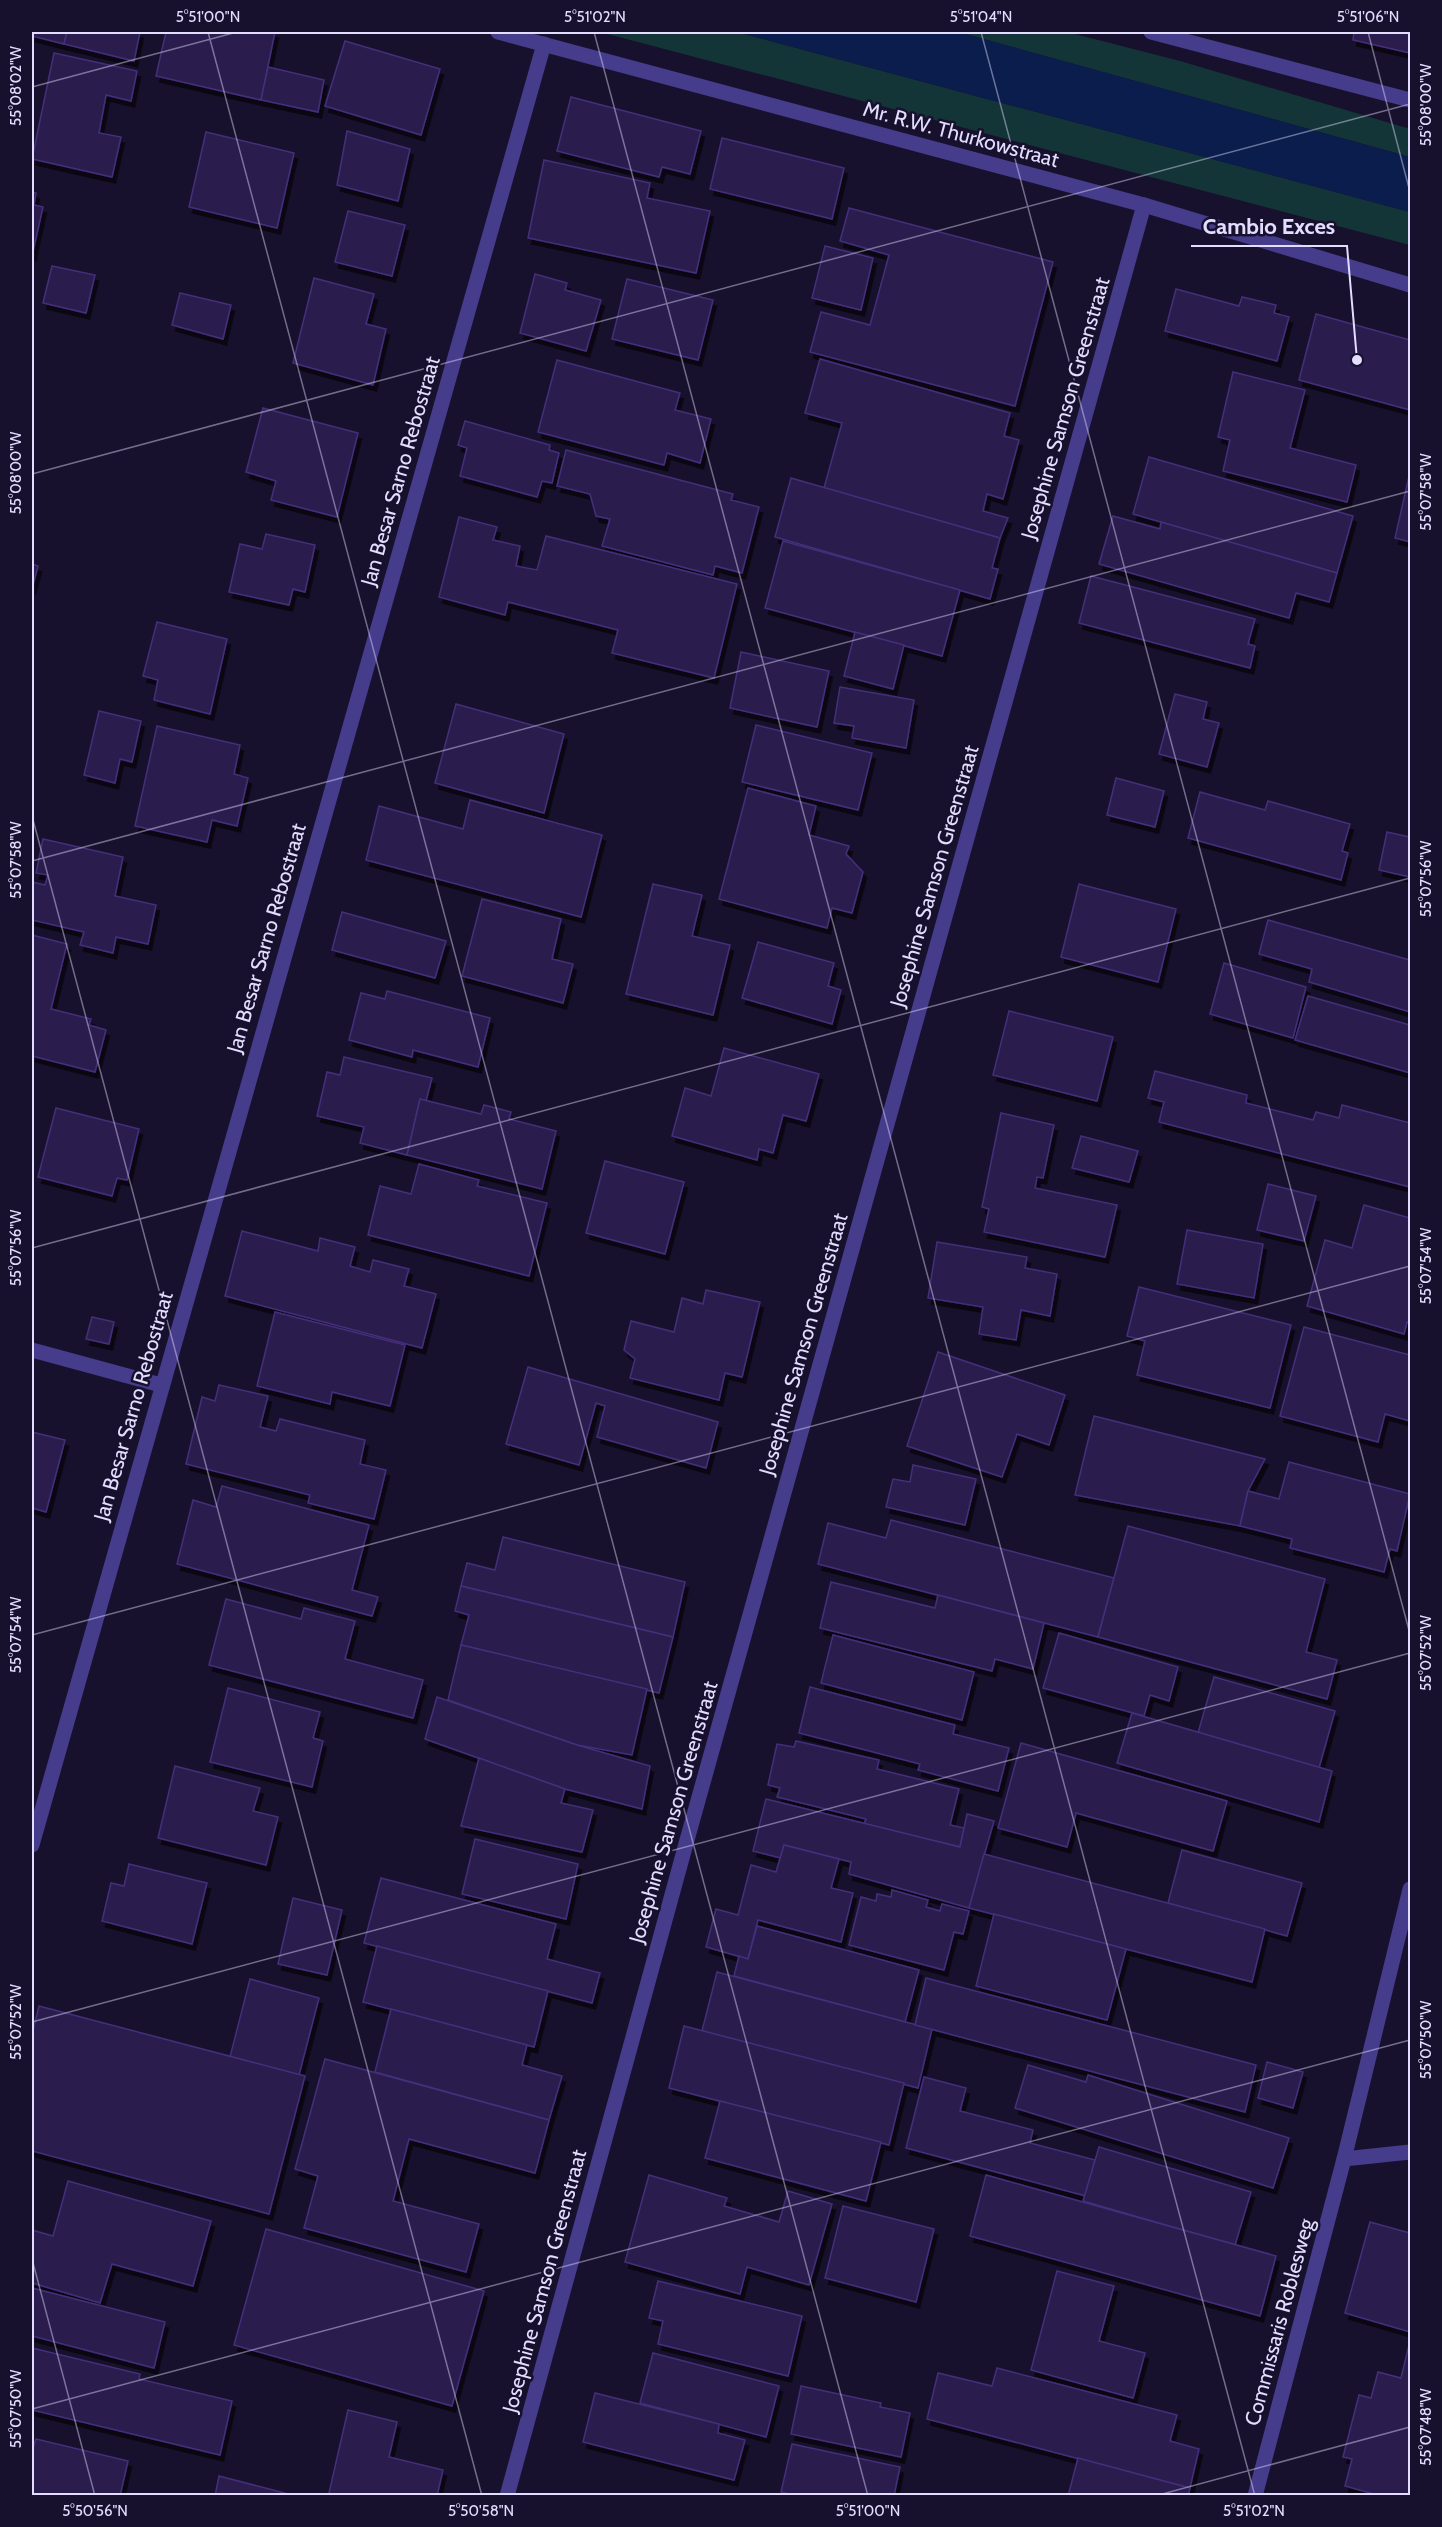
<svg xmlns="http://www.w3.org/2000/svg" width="1442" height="2527" viewBox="0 0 1442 2527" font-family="Cabin,sans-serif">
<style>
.green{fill:#143537}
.water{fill:#0a1d4c}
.building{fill:#2b1d4e;stroke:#442f7a;stroke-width:1.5;filter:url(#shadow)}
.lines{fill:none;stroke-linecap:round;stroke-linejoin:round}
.minor{stroke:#453c8c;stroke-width:15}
.ticks{fill:none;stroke:#e3ddff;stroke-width:1.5;stroke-opacity:0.45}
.labels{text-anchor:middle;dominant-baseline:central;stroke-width:5;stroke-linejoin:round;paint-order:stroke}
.street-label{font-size:21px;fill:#e3ddff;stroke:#18112d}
.leader{fill:none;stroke:#e3ddff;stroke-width:2}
.callout-dot{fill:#e3ddff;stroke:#18112d;stroke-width:2}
.callout-label{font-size:22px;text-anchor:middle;font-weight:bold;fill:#e3ddff;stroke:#18112d;stroke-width:5;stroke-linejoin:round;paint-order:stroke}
.neatline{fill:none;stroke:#e3ddff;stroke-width:2}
.ticks-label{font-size:15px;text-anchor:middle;fill:#e3ddff}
</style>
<defs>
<filter id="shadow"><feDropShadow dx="3.5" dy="6" stdDeviation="0" flood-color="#0009"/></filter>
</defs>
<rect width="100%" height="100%" fill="#18112d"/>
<g class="green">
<path d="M 600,32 L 737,32 L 1410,212 L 1410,245 Z"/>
<path d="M 958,32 L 1067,32 L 1180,61 L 1410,129 L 1410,157 Z"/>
</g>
<path class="water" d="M 737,32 L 958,32 L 1410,157 L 1410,212 Z"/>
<g class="building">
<path d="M 32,32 L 67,32 L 64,44 L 32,36 Z"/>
<path d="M 67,32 L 140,32 L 134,61 L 64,44 Z"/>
<path d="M 166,32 L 275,32 L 261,100 L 156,76 Z"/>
<path d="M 1354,32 L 1410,32 L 1410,53 L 1353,40 Z"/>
<path d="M 345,41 L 440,69 L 421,135 L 325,106 Z"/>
<path d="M 54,53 L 137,71 L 131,101 L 106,95 L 99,133 L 121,137 L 112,177 L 32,159 Z"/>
<path d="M 268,67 L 324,80 L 318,112 L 261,100 Z"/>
<path d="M 571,97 L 701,131 L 690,174 L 662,167 L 659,177 L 557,151 Z"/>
<path d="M 347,131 L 410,149 L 398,201 L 337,185 Z"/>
<path d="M 206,132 L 294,153 L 277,228 L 189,207 Z"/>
<path d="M 722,138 L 844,168 L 832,219 L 710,189 Z"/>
<path d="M 544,160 L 650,183 L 647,198 L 710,211 L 696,273 L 528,238 Z"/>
<path d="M 32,192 L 36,193 L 34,205 L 43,207 L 32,256 Z"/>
<path d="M 849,208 L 1053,262 L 1015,406 L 810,352 L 821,312 L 870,325 L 889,255 L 840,241 Z"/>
<path d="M 348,211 L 405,225 L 392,276 L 335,262 Z"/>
<path d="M 825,246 L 873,258 L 861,310 L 812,298 Z"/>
<path d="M 52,266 L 95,275 L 86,313 L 43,303 Z"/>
<path d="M 535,274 L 567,283 L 565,290 L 601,300 L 586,351 L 520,333 Z"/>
<path d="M 314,278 L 374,294 L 366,324 L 386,329 L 373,385 L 293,363 Z"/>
<path d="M 627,279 L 713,300 L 698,360 L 612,339 Z"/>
<path d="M 1176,289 L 1239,306 L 1242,297 L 1276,305 L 1274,313 L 1289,317 L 1277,361 L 1165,331 Z"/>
<path d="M 180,293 L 231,305 L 223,339 L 172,325 Z"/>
<path d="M 1316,314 L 1410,340 L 1410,410 L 1299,380 Z"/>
<path d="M 820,359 L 1010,413 L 1004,436 L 1019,440 L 1003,499 L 987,494 L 983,511 L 1008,518 L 1000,538 L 824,488 L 842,423 L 805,413 Z"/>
<path d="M 557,360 L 680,393 L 675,410 L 711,419 L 700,463 L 667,453 L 664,465 L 538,432 Z"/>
<path d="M 1233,372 L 1305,390 L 1290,448 L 1356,465 L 1347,502 L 1223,471 L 1230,440 L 1218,437 Z"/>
<path d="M 263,408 L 358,433 L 337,517 L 271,500 L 276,481 L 246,472 Z"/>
<path d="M 465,421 L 550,445 L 549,450 L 559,453 L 552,483 L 542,481 L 537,497 L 460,476 L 467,448 L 458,445 Z"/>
<path d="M 566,450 L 733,494 L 731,500 L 759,507 L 742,573 L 715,566 L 713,575 L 602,546 L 610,519 L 596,516 L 590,494 L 557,486 Z"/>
<path d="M 1149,457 L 1353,516 L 1337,573 L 1133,514 Z"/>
<path d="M 1410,472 L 1410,542 L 1395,538 Z"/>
<path d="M 791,478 L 1000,538 L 992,568 L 998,569 L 990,599 L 775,537 Z"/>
<path d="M 1113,516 L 1160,529 L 1161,522 L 1337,573 L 1329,602 L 1296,593 L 1289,618 L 1099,564 Z"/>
<path d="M 459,517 L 497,527 L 493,540 L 520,546 L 516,566 L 537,570 L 546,536 L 737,584 L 714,678 L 612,653 L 618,630 L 508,602 L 505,615 L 439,597 Z"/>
<path d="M 266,534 L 315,545 L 305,592 L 293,589 L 289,605 L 229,592 L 240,544 L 262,549 Z"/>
<path d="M 783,541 L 960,590 L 942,656 L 765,608 Z"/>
<path d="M 32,564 L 38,566 L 32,589 Z"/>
<path d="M 1091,576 L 1255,619 L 1248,644 L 1255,646 L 1250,668 L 1079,623 Z"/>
<path d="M 157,622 L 227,639 L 210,714 L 154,700 L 158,680 L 143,676 Z"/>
<path d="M 855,632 L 904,645 L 893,689 L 844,676 Z"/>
<path d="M 741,652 L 829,671 L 817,727 L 730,708 Z"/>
<path d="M 840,687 L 914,700 L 906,748 L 852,738 L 854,726 L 834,723 Z"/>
<path d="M 1175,694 L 1207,702 L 1203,719 L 1219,723 L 1207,767 L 1159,754 Z"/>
<path d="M 456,704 L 564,734 L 544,813 L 435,783 Z"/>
<path d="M 99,711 L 141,721 L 132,762 L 120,759 L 115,783 L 84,775 Z"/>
<path d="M 756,725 L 872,753 L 858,810 L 742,782 Z"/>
<path d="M 157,726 L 240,745 L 234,774 L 248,778 L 237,826 L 212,820 L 207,842 L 135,826 Z"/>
<path d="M 1116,778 L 1164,791 L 1155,827 L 1107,815 Z"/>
<path d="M 748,788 L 816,806 L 809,835 L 849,846 L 846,854 L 863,872 L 852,913 L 832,908 L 827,928 L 719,899 Z"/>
<path d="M 1200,792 L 1265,810 L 1268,801 L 1350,824 L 1342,851 L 1348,853 L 1341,880 L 1188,838 Z"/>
<path d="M 470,800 L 602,835 L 581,917 L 366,860 L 379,806 L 463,829 Z"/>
<path d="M 1387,832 L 1410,837 L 1410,877 L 1379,870 Z"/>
<path d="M 43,839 L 123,857 L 115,896 L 156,905 L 148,944 L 116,937 L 113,953 L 80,945 L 84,932 L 32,920 L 32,882 L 45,885 L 48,875 L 36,873 Z"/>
<path d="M 653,884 L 702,895 L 692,936 L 730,945 L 713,1015 L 626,994 Z"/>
<path d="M 1079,884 L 1176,909 L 1158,982 L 1061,957 Z"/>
<path d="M 482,899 L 561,919 L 552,959 L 573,964 L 563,1003 L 462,976 Z"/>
<path d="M 342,912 L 446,941 L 435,978 L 332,950 Z"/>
<path d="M 1268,920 L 1410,960 L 1410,1012 L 1309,982 L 1312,969 L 1259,954 Z"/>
<path d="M 32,935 L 67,944 L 51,1009 L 91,1019 L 89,1025 L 106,1030 L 95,1072 L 32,1056 Z"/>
<path d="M 758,942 L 834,963 L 828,986 L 841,990 L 832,1024 L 742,998 Z"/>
<path d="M 1224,963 L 1306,987 L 1293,1038 L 1210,1014 Z"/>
<path d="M 387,991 L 490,1018 L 478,1067 L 413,1050 L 412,1057 L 349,1040 L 361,993 L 385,999 Z"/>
<path d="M 1308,996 L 1410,1025 L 1410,1073 L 1295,1040 Z"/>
<path d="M 1009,1011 L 1113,1037 L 1097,1101 L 993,1075 Z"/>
<path d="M 724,1048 L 819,1074 L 806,1121 L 783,1115 L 773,1153 L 759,1149 L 757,1160 L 672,1136 L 685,1088 L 711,1096 Z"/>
<path d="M 344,1057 L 432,1078 L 426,1101 L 420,1099 L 407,1155 L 360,1143 L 364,1127 L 317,1116 L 327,1072 L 340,1075 Z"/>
<path d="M 1155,1071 L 1247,1095 L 1246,1103 L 1313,1120 L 1316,1112 L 1339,1118 L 1342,1105 L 1410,1123 L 1410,1187 L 1159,1122 L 1164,1102 L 1148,1098 Z"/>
<path d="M 420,1099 L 481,1114 L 484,1105 L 511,1112 L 509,1119 L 556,1131 L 542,1189 L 407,1155 Z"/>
<path d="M 56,1108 L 139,1129 L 127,1180 L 117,1178 L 112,1196 L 38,1177 Z"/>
<path d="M 1001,1113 L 1054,1125 L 1043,1178 L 1037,1177 L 1035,1188 L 1117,1205 L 1105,1257 L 984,1232 L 989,1209 L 982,1207 Z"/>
<path d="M 1081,1136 L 1138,1151 L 1129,1182 L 1072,1168 Z"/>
<path d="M 605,1161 L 684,1182 L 665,1254 L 586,1233 Z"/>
<path d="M 419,1164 L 479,1180 L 477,1186 L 547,1203 L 529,1276 L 368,1235 L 380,1186 L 411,1194 Z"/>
<path d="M 1268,1184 L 1316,1196 L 1304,1241 L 1257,1230 Z"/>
<path d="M 1364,1205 L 1410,1218 L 1410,1323 L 1407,1322 L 1404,1334 L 1307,1306 L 1325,1240 L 1352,1248 Z"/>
<path d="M 1187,1230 L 1263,1244 L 1254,1298 L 1177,1284 Z"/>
<path d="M 242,1231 L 318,1251 L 320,1238 L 355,1247 L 350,1266 L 370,1272 L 373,1260 L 409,1269 L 404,1286 L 436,1294 L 422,1348 L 225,1296 Z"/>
<path d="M 937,1242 L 1027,1257 L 1025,1268 L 1057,1274 L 1050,1316 L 1021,1310 L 1016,1340 L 979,1334 L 983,1307 L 928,1298 Z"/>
<path d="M 1139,1287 L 1291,1325 L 1270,1408 L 1137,1375 L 1145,1341 L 1127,1336 Z"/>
<path d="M 706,1290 L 760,1302 L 742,1377 L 725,1373 L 719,1400 L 630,1378 L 635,1359 L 624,1350 L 631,1321 L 674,1332 L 682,1298 L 703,1304 Z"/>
<path d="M 275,1312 L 405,1345 L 390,1406 L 332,1392 L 330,1404 L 257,1386 Z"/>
<path d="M 92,1317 L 114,1322 L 109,1344 L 86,1339 Z"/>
<path d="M 1304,1327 L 1410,1355 L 1410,1421 L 1385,1414 L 1378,1442 L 1280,1416 Z"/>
<path d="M 938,1352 L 1065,1395 L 1049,1445 L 1017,1434 L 1002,1477 L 907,1446 Z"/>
<path d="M 528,1367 L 718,1422 L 706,1468 L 597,1437 L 605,1406 L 596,1403 L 579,1465 L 506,1444 Z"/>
<path d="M 219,1385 L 268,1396 L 260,1427 L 276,1431 L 280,1419 L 365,1440 L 360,1464 L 386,1470 L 374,1519 L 308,1503 L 310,1495 L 186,1464 L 202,1397 L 215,1401 Z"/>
<path d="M 1094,1416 L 1265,1459 L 1248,1491 L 1240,1526 L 1075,1495 Z"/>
<path d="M 32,1432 L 65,1440 L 46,1512 L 32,1508 Z"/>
<path d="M 1289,1462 L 1410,1494 L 1397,1551 L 1390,1549 L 1384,1572 L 1290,1548 L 1292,1539 L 1240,1526 L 1248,1491 L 1279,1499 Z"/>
<path d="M 913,1465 L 976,1479 L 965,1525 L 886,1507 L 893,1479 L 910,1482 Z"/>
<path d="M 222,1486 L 369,1525 L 352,1590 L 378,1597 L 372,1616 L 177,1564 L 193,1500 L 216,1507 Z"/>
<path d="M 891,1520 L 1114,1578 L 1098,1637 L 818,1564 L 828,1523 L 886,1538 Z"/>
<path d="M 1128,1526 L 1325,1579 L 1306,1652 L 1337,1660 L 1327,1699 L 1098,1637 Z"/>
<path d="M 503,1537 L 685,1582 L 673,1637 L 461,1586 L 467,1563 L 495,1570 Z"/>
<path d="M 831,1582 L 935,1608 L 938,1595 L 1044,1623 L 1033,1669 L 995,1659 L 992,1671 L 820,1628 Z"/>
<path d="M 461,1586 L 673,1637 L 659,1693 L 461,1645 L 469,1615 L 455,1611 Z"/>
<path d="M 226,1599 L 301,1619 L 304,1608 L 355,1621 L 345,1659 L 423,1680 L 413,1718 L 209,1665 Z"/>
<path d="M 1059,1633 L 1178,1667 L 1169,1701 L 1150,1695 L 1144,1716 L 1043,1688 Z"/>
<path d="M 833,1635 L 974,1672 L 962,1720 L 821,1683 Z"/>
<path d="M 461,1645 L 647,1689 L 632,1755 L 577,1745 L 448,1700 Z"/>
<path d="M 1214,1677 L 1335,1711 L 1319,1768 L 1198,1733 Z"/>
<path d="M 810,1687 L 955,1725 L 953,1734 L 1009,1748 L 998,1791 L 918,1770 L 920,1764 L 799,1733 Z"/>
<path d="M 228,1688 L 320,1712 L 313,1738 L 323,1741 L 312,1787 L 210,1762 Z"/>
<path d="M 437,1697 L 577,1745 L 650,1766 L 642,1809 L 565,1789 L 425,1739 Z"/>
<path d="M 1132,1713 L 1332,1771 L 1319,1822 L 1117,1763 Z"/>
<path d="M 796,1741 L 879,1760 L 877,1769 L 959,1789 L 950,1825 L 964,1828 L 960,1847 L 864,1824 L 866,1819 L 777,1797 L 780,1788 L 768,1785 L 777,1744 L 794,1747 Z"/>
<path d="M 1021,1743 L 1227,1801 L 1213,1851 L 1076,1813 L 1067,1847 L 998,1828 Z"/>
<path d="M 479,1758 L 565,1789 L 561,1803 L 593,1810 L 582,1852 L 461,1826 Z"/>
<path d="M 175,1766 L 260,1788 L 253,1811 L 278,1817 L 266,1865 L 158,1838 Z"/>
<path d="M 766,1799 L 960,1847 L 967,1814 L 994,1821 L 969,1908 L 849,1874 L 851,1862 L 784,1845 L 781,1858 L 753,1851 Z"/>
<path d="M 475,1839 L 578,1864 L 566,1919 L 462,1894 Z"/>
<path d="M 784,1845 L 839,1859 L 831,1888 L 853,1893 L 841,1942 L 758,1920 L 748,1959 L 706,1947 L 716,1909 L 738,1915 L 751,1865 L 776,1872 Z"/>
<path d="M 1182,1850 L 1302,1883 L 1287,1936 L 1168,1903 Z"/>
<path d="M 984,1854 L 1265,1929 L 1252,1982 L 969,1908 Z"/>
<path d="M 129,1864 L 207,1883 L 192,1944 L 102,1921 L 111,1883 L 124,1886 Z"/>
<path d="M 381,1878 L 556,1924 L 547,1959 L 600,1973 L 592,2003 L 364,1943 Z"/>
<path d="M 892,1890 L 928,1900 L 926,1907 L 940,1911 L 942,1904 L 969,1911 L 963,1934 L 954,1932 L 944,1970 L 849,1945 L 861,1897 L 876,1901 L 877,1894 L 891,1897 Z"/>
<path d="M 293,1898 L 342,1910 L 327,1975 L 278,1964 Z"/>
<path d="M 994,1914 L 1126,1949 L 1107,2020 L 976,1986 Z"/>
<path d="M 757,1926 L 919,1970 L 905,2022 L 734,1976 L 739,1956 L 748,1959 Z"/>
<path d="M 377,1946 L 548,1991 L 534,2047 L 363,2002 Z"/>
<path d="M 717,1972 L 932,2029 L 918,2088 L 702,2031 Z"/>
<path d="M 926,1978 L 1256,2065 L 1245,2112 L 915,2025 Z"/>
<path d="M 250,1979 L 319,1998 L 299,2075 L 230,2057 Z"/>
<path d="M 39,2006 L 305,2076 L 269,2214 L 32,2151 L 32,2035 Z"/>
<path d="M 391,2009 L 527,2045 L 522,2065 L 562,2076 L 549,2120 L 375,2072 Z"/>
<path d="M 684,2026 L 904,2083 L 889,2145 L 669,2088 Z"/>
<path d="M 325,2059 L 549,2120 L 535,2173 L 409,2139 L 393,2201 L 479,2224 L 466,2272 L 304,2228 L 318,2176 L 295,2169 Z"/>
<path d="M 1267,2062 L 1303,2072 L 1293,2108 L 1258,2098 Z"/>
<path d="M 1028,2065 L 1086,2082 L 1088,2075 L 1289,2138 L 1273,2188 L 1015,2108 Z"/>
<path d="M 924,2077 L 966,2088 L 960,2111 L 1033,2130 L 1030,2143 L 1095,2160 L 1086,2196 L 906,2148 Z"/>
<path d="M 720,2101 L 881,2142 L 866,2201 L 705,2158 Z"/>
<path d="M 1099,2147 L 1251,2192 L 1235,2245 L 1083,2201 Z"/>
<path d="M 649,2175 L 727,2198 L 724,2206 L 779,2222 L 788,2191 L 832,2204 L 809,2285 L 747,2267 L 740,2294 L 625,2262 Z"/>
<path d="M 986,2175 L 1276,2256 L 1260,2316 L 970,2236 Z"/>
<path d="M 68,2181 L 211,2221 L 193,2286 L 112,2264 L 100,2303 L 32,2283 L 32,2230 L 53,2236 Z"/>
<path d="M 843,2206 L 934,2229 L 916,2302 L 825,2278 Z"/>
<path d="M 1370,2222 L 1410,2233 L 1410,2332 L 1345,2313 Z"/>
<path d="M 266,2229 L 484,2291 L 452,2406 L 234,2345 Z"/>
<path d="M 1057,2271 L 1114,2286 L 1099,2341 L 1145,2353 L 1133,2398 L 1031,2370 Z"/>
<path d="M 658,2281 L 802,2316 L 788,2376 L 658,2344 L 663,2321 L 649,2318 Z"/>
<path d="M 32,2288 L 165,2322 L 154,2368 L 32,2336 Z"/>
<path d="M 1409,2345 L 1410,2496 L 1381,2496 L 1345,2486 L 1352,2459 L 1343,2457 L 1359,2395 L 1371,2398 L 1378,2372 L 1401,2378 Z"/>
<path d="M 32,2348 L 140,2374 L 139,2379 L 232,2401 L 220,2455 L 32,2410 Z"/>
<path d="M 653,2353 L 779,2386 L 766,2437 L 640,2403 Z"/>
<path d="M 997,2368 L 1177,2415 L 1170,2441 L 1199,2449 L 1190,2488 L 927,2419 L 938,2373 L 992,2386 Z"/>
<path d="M 801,2386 L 881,2403 L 880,2407 L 910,2413 L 901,2457 L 791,2434 Z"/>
<path d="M 595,2393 L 719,2424 L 718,2433 L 745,2440 L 734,2480 L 583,2442 Z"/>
<path d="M 348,2410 L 397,2422 L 389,2457 L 443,2470 L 437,2496 L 339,2496 L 329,2493 Z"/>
<path d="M 36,2439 L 128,2461 L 120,2496 L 32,2496 L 32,2451 Z"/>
<path d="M 792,2444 L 900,2467 L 894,2496 L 798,2496 L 781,2492 Z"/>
<path d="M 1078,2458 L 1190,2488 L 1188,2496 L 1068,2496 Z"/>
<path d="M 219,2476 L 296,2496 L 215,2496 Z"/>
</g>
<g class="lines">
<g class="minor">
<path d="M 498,32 L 1144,205 L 1410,285"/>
<path d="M 1151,32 L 1410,100"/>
<path d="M 32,1350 L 161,1385"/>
<path d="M 32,1845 L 544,44"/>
<path d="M 1344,2159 L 1410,1889"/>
<path d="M 507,2496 L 687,1840 L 1144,205"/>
<path d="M 1255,2496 L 1344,2159 L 1410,2152"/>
</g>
</g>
<path class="ticks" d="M 208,32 L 868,2496M 594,32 L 1255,2496M 981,32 L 1410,1634M 1368,32 L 1410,192M 32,87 L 237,32M 32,474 L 1410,104M 32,816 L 482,2496M 32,861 L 1410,491M 32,1248 L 1410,878M 32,1635 L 1410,1266M 32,2022 L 1410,1653M 32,2259 L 95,2496M 32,2409 L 1410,2040M 1155,2496 L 1410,2427"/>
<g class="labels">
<g class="street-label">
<text transform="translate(961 134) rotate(15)">Mr. R.W. Thurkowstraat</text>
<text transform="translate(1065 408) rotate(-74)">Josephine Samson Greenstraat</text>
<text transform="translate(400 471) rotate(-74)">Jan Besar Sarno Rebostraat</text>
<text transform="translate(934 876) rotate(-74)">Josephine Samson Greenstraat</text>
<text transform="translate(266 938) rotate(-74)">Jan Besar Sarno Rebostraat</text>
<text transform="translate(803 1344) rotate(-74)">Josephine Samson Greenstraat</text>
<text transform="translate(133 1406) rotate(-74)">Jan Besar Sarno Rebostraat</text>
<text transform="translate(673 1812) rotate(-74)">Josephine Samson Greenstraat</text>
<text transform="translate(544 2281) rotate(-75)">Josephine Samson Greenstraat</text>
<text transform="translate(1279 2322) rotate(-75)">Commissaris Roblesweg</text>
</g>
</g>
<path class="leader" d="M1357 360L1347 246H1191"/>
<circle class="callout-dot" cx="1357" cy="360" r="6"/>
<g class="callout-label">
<text x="1269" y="234">Cambio Exces</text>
</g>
<rect width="1442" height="2527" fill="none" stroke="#18112d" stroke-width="66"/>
<rect x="33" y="33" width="1376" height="2461" class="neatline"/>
<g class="ticks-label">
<text x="208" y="22">5°51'00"N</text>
<text x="595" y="22">5°51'02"N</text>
<text x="981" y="22">5°51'04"N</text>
<text x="1368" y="22">5°51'06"N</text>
<text transform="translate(16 86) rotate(-90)" y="5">55°08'02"W</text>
<text transform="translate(1426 105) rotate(-90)" y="5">55°08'00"W</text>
<text transform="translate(16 473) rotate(-90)" y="5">55°08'00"W</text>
<text transform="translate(1426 492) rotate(-90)" y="5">55°07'58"W</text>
<text transform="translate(16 860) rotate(-90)" y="5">55°07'58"W</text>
<text transform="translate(1426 879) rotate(-90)" y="5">55°07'56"W</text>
<text transform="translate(16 1248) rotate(-90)" y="5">55°07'56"W</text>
<text transform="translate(1426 1266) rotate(-90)" y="5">55°07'54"W</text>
<text transform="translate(16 1635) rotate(-90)" y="5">55°07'54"W</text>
<text transform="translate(1426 1653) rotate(-90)" y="5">55°07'52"W</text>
<text transform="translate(16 2022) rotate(-90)" y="5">55°07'52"W</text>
<text transform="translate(1426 2040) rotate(-90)" y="5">55°07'50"W</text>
<text transform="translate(16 2409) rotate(-90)" y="5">55°07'50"W</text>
<text transform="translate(1426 2427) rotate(-90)" y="5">55°07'48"W</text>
<text x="95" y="2516">5°50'56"N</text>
<text x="481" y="2516">5°50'58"N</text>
<text x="868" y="2516">5°51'00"N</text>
<text x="1254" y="2516">5°51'02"N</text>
</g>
</svg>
